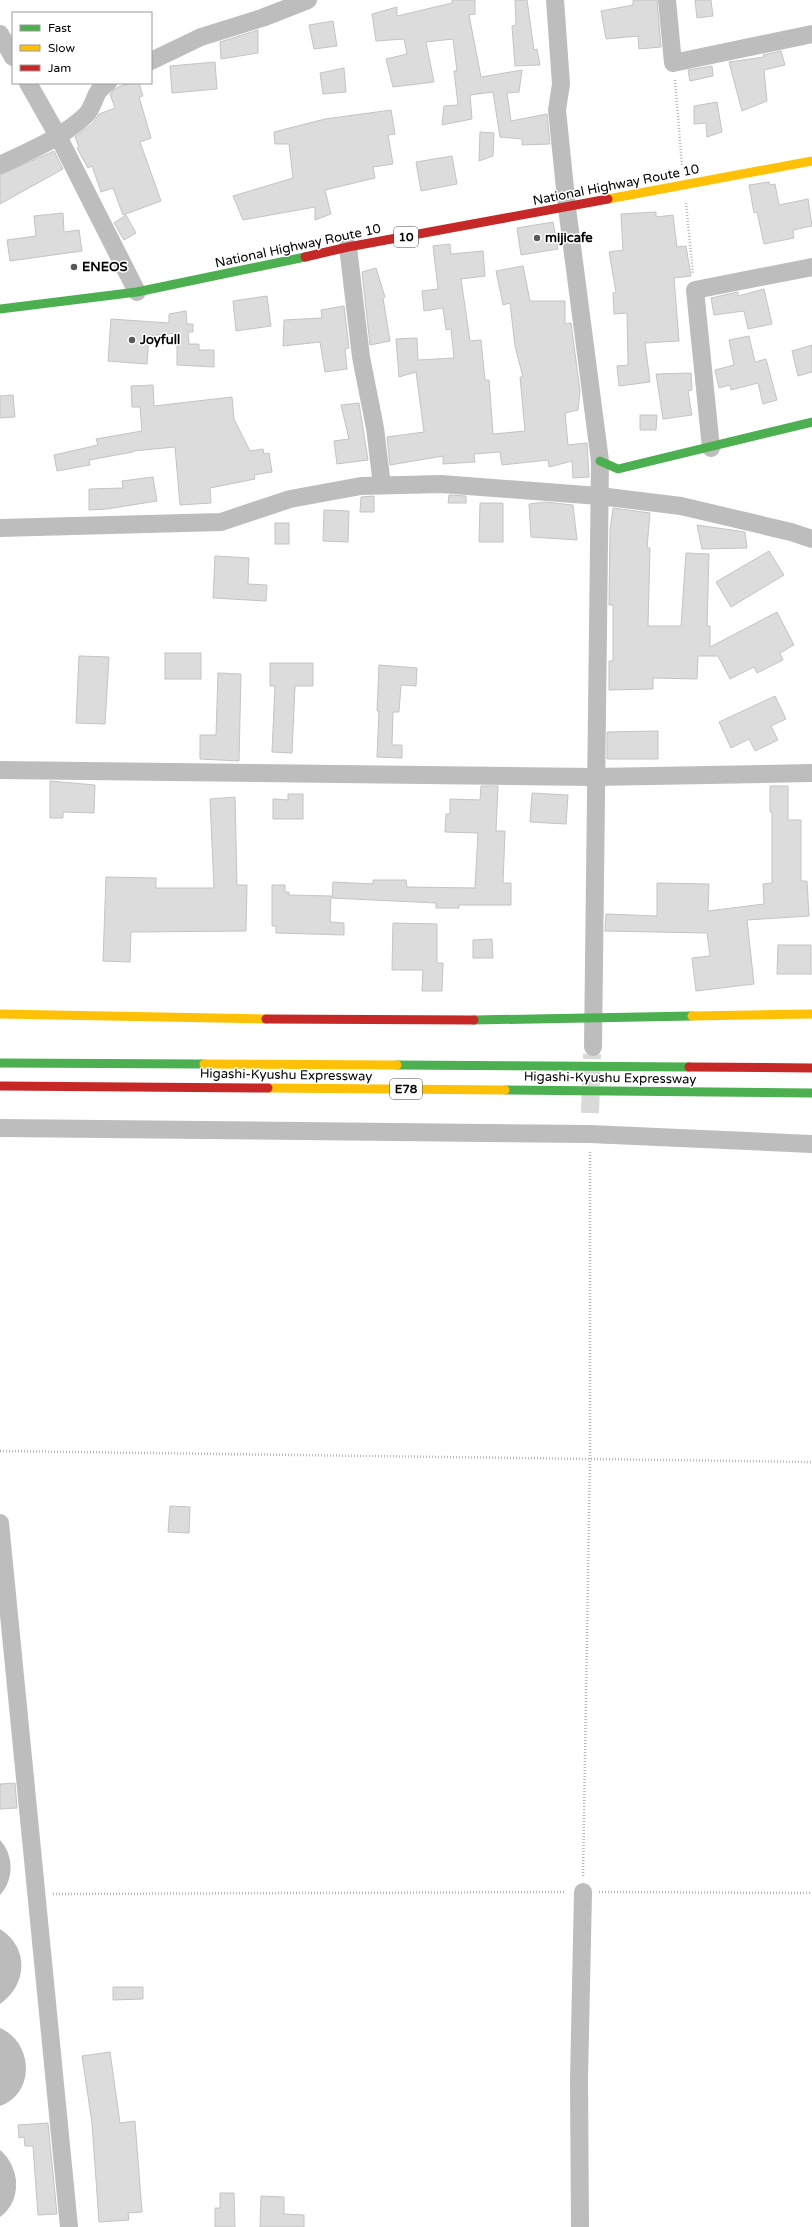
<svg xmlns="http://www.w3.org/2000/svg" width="812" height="2227" viewBox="0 0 812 2227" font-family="'Varela Round',sans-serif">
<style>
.water{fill:#bbb}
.building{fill:#dcdcdc;stroke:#c4c4c4}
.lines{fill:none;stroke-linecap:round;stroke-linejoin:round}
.street-tunnel{stroke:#d9d9d9;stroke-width:18;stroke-dasharray:18 9;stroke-linecap:butt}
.path{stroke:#b8b8b8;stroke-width:2.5;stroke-dasharray:1 2;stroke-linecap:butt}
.street{stroke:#bdbdbd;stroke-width:18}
.fast{stroke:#4caf50;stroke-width:9}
.slow{stroke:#ffc107;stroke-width:9}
.jam{stroke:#c62828;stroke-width:9}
.poi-dot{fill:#595959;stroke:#fff;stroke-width:1.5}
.labels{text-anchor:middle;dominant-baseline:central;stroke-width:3;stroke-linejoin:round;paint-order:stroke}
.shield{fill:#fff;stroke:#4c4c4c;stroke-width:1}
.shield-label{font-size:12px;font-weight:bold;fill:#000}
.street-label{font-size:13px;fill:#000;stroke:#fff}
.poi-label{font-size:13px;font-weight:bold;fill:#000;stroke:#fff;text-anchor:start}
</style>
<rect width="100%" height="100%" fill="#fff"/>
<g class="water">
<path d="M 0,1840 C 14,1855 14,1880 0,1895 Z"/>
<path d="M 0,1929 C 30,1948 27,1985 0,2004 Z"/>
<path d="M 0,2028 C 33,2042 36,2093 0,2106 Z"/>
<path d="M 0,2150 C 20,2167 23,2200 0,2217 Z"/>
</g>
<g class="building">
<path d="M 452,0 L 475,0 L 475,14 L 469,15 L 481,77 L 522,70 L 519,92 L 507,93 L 511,121 L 547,114 L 550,144 L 522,145 L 522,139 L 500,137 L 493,92 L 470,95 L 472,119 L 442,125 L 444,106 L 458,105 L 454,71 L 457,71 L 453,39 L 426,42 L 434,82 L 393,87 L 386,59 L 407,54 L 404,39 L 376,41 L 372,14 L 397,7 L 397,16 L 452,3 Z"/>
<path d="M 515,0 L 527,0 L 534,50 L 537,49 L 540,65 L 515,66 L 512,26 L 516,25 Z"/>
<path d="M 633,0 L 657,0 L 661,47 L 639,49 L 638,36 L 606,39 L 601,11 L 633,5 Z"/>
<path d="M 695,0 L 711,0 L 713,16 L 697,18 Z"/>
<path d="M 333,21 L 337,46 L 314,49 L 309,25 Z"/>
<path d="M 258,30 L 258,53 L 221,59 L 220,42 Z"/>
<path d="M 781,51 L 785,65 L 764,70 L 767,101 L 742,111 L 729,62 L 764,57 L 763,55 Z"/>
<path d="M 215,62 L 217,89 L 172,93 L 170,66 Z"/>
<path d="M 712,66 L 713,76 L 690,81 L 688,70 Z"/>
<path d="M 344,68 L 346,92 L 323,94 L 320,73 Z"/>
<path d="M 130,83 L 139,83 L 143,96 L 139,97 L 151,138 L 140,142 L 161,201 L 123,215 L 113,188 L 101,192 L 92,166 L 88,168 L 77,148 L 79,147 L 75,137 L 93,123 L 99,114 L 115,108 L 110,94 L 118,87 Z"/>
<path d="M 717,102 L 722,132 L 707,137 L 706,123 L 694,124 L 694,106 Z"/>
<path d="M 391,110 L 395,134 L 388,135 L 393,164 L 373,167 L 375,178 L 325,190 L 331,214 L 315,220 L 315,207 L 243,220 L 233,196 L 293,178 L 289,144 L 275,144 L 274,132 L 325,119 Z"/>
<path d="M 480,132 L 494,133 L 493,156 L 479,161 Z"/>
<path d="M 54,151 L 63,169 L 0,204 L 0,175 Z"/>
<path d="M 452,156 L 457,184 L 421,191 L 416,162 Z"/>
<path d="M 769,182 L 770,185 L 775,184 L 779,205 L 808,199 L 812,226 L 793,230 L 794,238 L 764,244 L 757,212 L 754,213 L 749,185 Z"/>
<path d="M 656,212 L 656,217 L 673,215 L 677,247 L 686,246 L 691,276 L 674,278 L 679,341 L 645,343 L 650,382 L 619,386 L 617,366 L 628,365 L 627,313 L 614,314 L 613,293 L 616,292 L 609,252 L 623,250 L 621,214 Z"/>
<path d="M 63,213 L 64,232 L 79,230 L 82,251 L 10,261 L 7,240 L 36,236 L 34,216 Z"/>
<path d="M 126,215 L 136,233 L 124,240 L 114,223 Z"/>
<path d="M 553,222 L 558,249 L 521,255 L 517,228 Z"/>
<path d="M 450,244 L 451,254 L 483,251 L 485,276 L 461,279 L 470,341 L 481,340 L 485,380 L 489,380 L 493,434 L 525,431 L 520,377 L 523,377 L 515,346 L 510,303 L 503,305 L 496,271 L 523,266 L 530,301 L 565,301 L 565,324 L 571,323 L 580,391 L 578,410 L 565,413 L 568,445 L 587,443 L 589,477 L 573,478 L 572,461 L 549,467 L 548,460 L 502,465 L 500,452 L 474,454 L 475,462 L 443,464 L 443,456 L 390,465 L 387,437 L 424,432 L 416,372 L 399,377 L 396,339 L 417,338 L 418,360 L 454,358 L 451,329 L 446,330 L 443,308 L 424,311 L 422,291 L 438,289 L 433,246 Z"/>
<path d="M 376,268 L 385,297 L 383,298 L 390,341 L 370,345 L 362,272 Z"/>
<path d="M 764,289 L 772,324 L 748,329 L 744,311 L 714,315 L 711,298 L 738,292 L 738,296 Z"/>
<path d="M 267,296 L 271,326 L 236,331 L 233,301 Z"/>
<path d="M 344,306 L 349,348 L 345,349 L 347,369 L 325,372 L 320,342 L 283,346 L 284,320 L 322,318 L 321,310 Z"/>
<path d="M 186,311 L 187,324 L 193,324 L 193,332 L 188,332 L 189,344 L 199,344 L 199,350 L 214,350 L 214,367 L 177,365 L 177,333 L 149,336 L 147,364 L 108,361 L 111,319 L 169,323 L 169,314 Z"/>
<path d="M 749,336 L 755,362 L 766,359 L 777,400 L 763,404 L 758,383 L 731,390 L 730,385 L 719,388 L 715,370 L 734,365 L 729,340 Z"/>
<path d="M 812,345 L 812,372 L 798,376 L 792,351 Z"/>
<path d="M 691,373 L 692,390 L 688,391 L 692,415 L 663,419 L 656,374 Z"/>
<path d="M 153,385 L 154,406 L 232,397 L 234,419 L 250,451 L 263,449 L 264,454 L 269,453 L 272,472 L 254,475 L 255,479 L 210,488 L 211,503 L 180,505 L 175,447 L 133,451 L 133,452 L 89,460 L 90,465 L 57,471 L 54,455 L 98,445 L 96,439 L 142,431 L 140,407 L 132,407 L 131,386 Z"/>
<path d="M 13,395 L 15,417 L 0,418 L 0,396 Z"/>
<path d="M 359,403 L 368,460 L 337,464 L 334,441 L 349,439 L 341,405 Z"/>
<path d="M 640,415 L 657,415 L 656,430 L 640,430 Z"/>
<path d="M 153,477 L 157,501 L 107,509 L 89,510 L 89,489 L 123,488 L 122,481 Z"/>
<path d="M 449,495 L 466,496 L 466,503 L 448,503 Z"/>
<path d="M 374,496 L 374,512 L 360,512 L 361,497 Z"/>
<path d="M 545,502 L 573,505 L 577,540 L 531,537 L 529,504 Z"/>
<path d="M 480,503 L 503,503 L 503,542 L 479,542 Z"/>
<path d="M 613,508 L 650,513 L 647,548 L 650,548 L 648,626 L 681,626 L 686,553 L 709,554 L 707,626 L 710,626 L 710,647 L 777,612 L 794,645 L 780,653 L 783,660 L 757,673 L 754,667 L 730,679 L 718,656 L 698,656 L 697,679 L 653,678 L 653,689 L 609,690 L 609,661 L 613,661 L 613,605 L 609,605 L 610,530 Z"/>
<path d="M 324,510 L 349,511 L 348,542 L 323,541 Z"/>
<rect x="275" y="523" width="14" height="21"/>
<path d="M 697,525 L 745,532 L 747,548 L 702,549 Z"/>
<path d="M 769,551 L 784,575 L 731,607 L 716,582 Z"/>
<path d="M 215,556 L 249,558 L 248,584 L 267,585 L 266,601 L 213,598 Z"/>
<rect x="165" y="653" width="36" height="26"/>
<path d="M 79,656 L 109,657 L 105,724 L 76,723 Z"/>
<path d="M 270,663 L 313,663 L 313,686 L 295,686 L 292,753 L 272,752 L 275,686 L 270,686 Z"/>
<path d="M 379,665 L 417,668 L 416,686 L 401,685 L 399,712 L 393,712 L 392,745 L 402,745 L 402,758 L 377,757 L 379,711 L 377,711 Z"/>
<path d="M 218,673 L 241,674 L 239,761 L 200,759 L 200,735 L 216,735 Z"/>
<path d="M 775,696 L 786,719 L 771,726 L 778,740 L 755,751 L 749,739 L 731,748 L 719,722 Z"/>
<path d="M 658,731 L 658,759 L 607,759 L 607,732 Z"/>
<path d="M 50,781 L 95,785 L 94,813 L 63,812 L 63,818 L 50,818 Z"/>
<path d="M 481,786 L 498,786 L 496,831 L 505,831 L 503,883 L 511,883 L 511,905 L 459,905 L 459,908 L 436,908 L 436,903 L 332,898 L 333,882 L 373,884 L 373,880 L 406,880 L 407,887 L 475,888 L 478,833 L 445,832 L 446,814 L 450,814 L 450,799 L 480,800 Z"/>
<path d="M 770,786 L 788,786 L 788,820 L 801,820 L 801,881 L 807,881 L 809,916 L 747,920 L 754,984 L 696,991 L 692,958 L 710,956 L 707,933 L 605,931 L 606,914 L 657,916 L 657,883 L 709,884 L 708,911 L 764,904 L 763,884 L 772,883 L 772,812 L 770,812 Z"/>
<path d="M 532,793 L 568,795 L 566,824 L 530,822 Z"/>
<path d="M 288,794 L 303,794 L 303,819 L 273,819 L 273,799 L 288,800 Z"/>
<path d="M 235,797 L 237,885 L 247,885 L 246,931 L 131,932 L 130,962 L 103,961 L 106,877 L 156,878 L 156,888 L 214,888 L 210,799 Z"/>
<path d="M 272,885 L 285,885 L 285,892 L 289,892 L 289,895 L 331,896 L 330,922 L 344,923 L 344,935 L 276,933 L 276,926 L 272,926 Z"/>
<path d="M 393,923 L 437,924 L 437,963 L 443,963 L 442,991 L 422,991 L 423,970 L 392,970 Z"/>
<path d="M 492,939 L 493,958 L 473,958 L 473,940 Z"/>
<path d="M 778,945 L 811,945 L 811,974 L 777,974 Z"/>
<path d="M 170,1506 L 190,1507 L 189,1533 L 168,1532 Z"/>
<path d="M 15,1783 L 17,1808 L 0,1809 L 0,1784 Z"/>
<path d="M 113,1987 L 143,1987 L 143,1999 L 113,2000 Z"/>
<path d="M 110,2052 L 120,2123 L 135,2121 L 142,2212 L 128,2213 L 129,2220 L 99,2222 L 92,2123 L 82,2056 Z"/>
<path d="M 48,2123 L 57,2214 L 38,2215 L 33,2146 L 25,2146 L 24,2137 L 19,2138 L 18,2125 Z"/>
<path d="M 220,2193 L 234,2193 L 235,2227 L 215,2227 L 215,2208 L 220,2208 Z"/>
<path d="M 261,2196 L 284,2197 L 284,2214 L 304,2215 L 304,2227 L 260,2227 Z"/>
</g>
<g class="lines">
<path class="street-tunnel" d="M 590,1113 L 592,1054"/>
<g class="path">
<path d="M 675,80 L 682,166"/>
<path d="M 686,203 L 693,274"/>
<path d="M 0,1451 L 812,1462"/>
<path d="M 583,1876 L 590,1459 L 590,1151"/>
<path d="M 599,1892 L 812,1893"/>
<path d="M 53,1894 L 566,1892"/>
</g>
<g class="street">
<path d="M 555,0 L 561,84 L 557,110 L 567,208 L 600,461 L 593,1047"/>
<path d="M 667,0 L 673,63 L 812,34"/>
<path d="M 0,34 L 13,57"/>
<path d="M 151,61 L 201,37 L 262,18 L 308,0"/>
<path d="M 28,83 L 58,136 L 137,292"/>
<path d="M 0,165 C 29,151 62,138 86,115 C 96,104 93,91 108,83"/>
<path d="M 348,247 L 361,357 L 375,428 L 382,485"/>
<path d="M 711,448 L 695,290 L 812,267"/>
<path d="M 0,528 L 221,522 L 290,499 L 361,486 L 441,484 L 599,496 L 681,506 L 791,532 L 812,539"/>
<path d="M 0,770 L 595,777 L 812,773"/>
<path d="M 0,1128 L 590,1134 L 812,1144"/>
<path d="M 0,1523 L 69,2227"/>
<path d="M 580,2227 L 579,2080 L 583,1892"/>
</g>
<g class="fast">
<path d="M 0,309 L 137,292 L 305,257"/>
<path d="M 600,461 L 618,469 L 812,422"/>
<path d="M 474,1020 L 692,1016"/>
<path d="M 0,1063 L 204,1064"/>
<path d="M 397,1065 L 689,1067"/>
<path d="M 505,1090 L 812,1093"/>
</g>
<g class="slow">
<path d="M 608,199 L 812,161"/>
<path d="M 0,1014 L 266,1019"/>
<path d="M 692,1016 L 812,1014"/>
<path d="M 204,1064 L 397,1065"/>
<path d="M 268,1088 L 505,1090"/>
</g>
<g class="jam">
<path d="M 305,257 L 348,247 L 608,199"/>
<path d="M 266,1019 L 474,1020"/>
<path d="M 689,1067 L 812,1068"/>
<path d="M 0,1086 L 268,1088"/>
</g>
</g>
<g class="poi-dot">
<circle cx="537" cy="238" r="4"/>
<circle cx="74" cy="267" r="4"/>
<circle cx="132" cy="340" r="4"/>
</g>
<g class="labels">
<g class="shield">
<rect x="394" y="227" width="24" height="20" rx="3"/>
<rect x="390" y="1079" width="32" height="20" rx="3"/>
</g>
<g class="shield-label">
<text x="406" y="237">10</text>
<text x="406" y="1089">E78</text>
</g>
<g class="street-label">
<text transform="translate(616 185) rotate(-11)">National Highway Route 10</text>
<text transform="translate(298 246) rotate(-12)">National Highway Route 10</text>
<text transform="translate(286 1075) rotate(1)">Higashi-Kyushu Expressway</text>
<text transform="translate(610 1078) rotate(1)">Higashi-Kyushu Expressway</text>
</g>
<g class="poi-label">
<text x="545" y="238">mijicafe</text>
<text x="82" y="267">ENEOS</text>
<text x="140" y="340">Joyfull</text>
</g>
</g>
<rect x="12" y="12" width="140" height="72" fill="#ffffff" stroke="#999999"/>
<rect x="20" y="25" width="20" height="6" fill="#4caf50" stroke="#999999"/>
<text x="48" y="32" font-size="12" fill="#000000">Fast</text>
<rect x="20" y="45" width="20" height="6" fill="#ffc107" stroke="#999999"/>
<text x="48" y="52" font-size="12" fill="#000000">Slow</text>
<rect x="20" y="65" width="20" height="6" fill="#c62828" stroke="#999999"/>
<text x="48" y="72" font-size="12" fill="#000000">Jam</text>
</svg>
